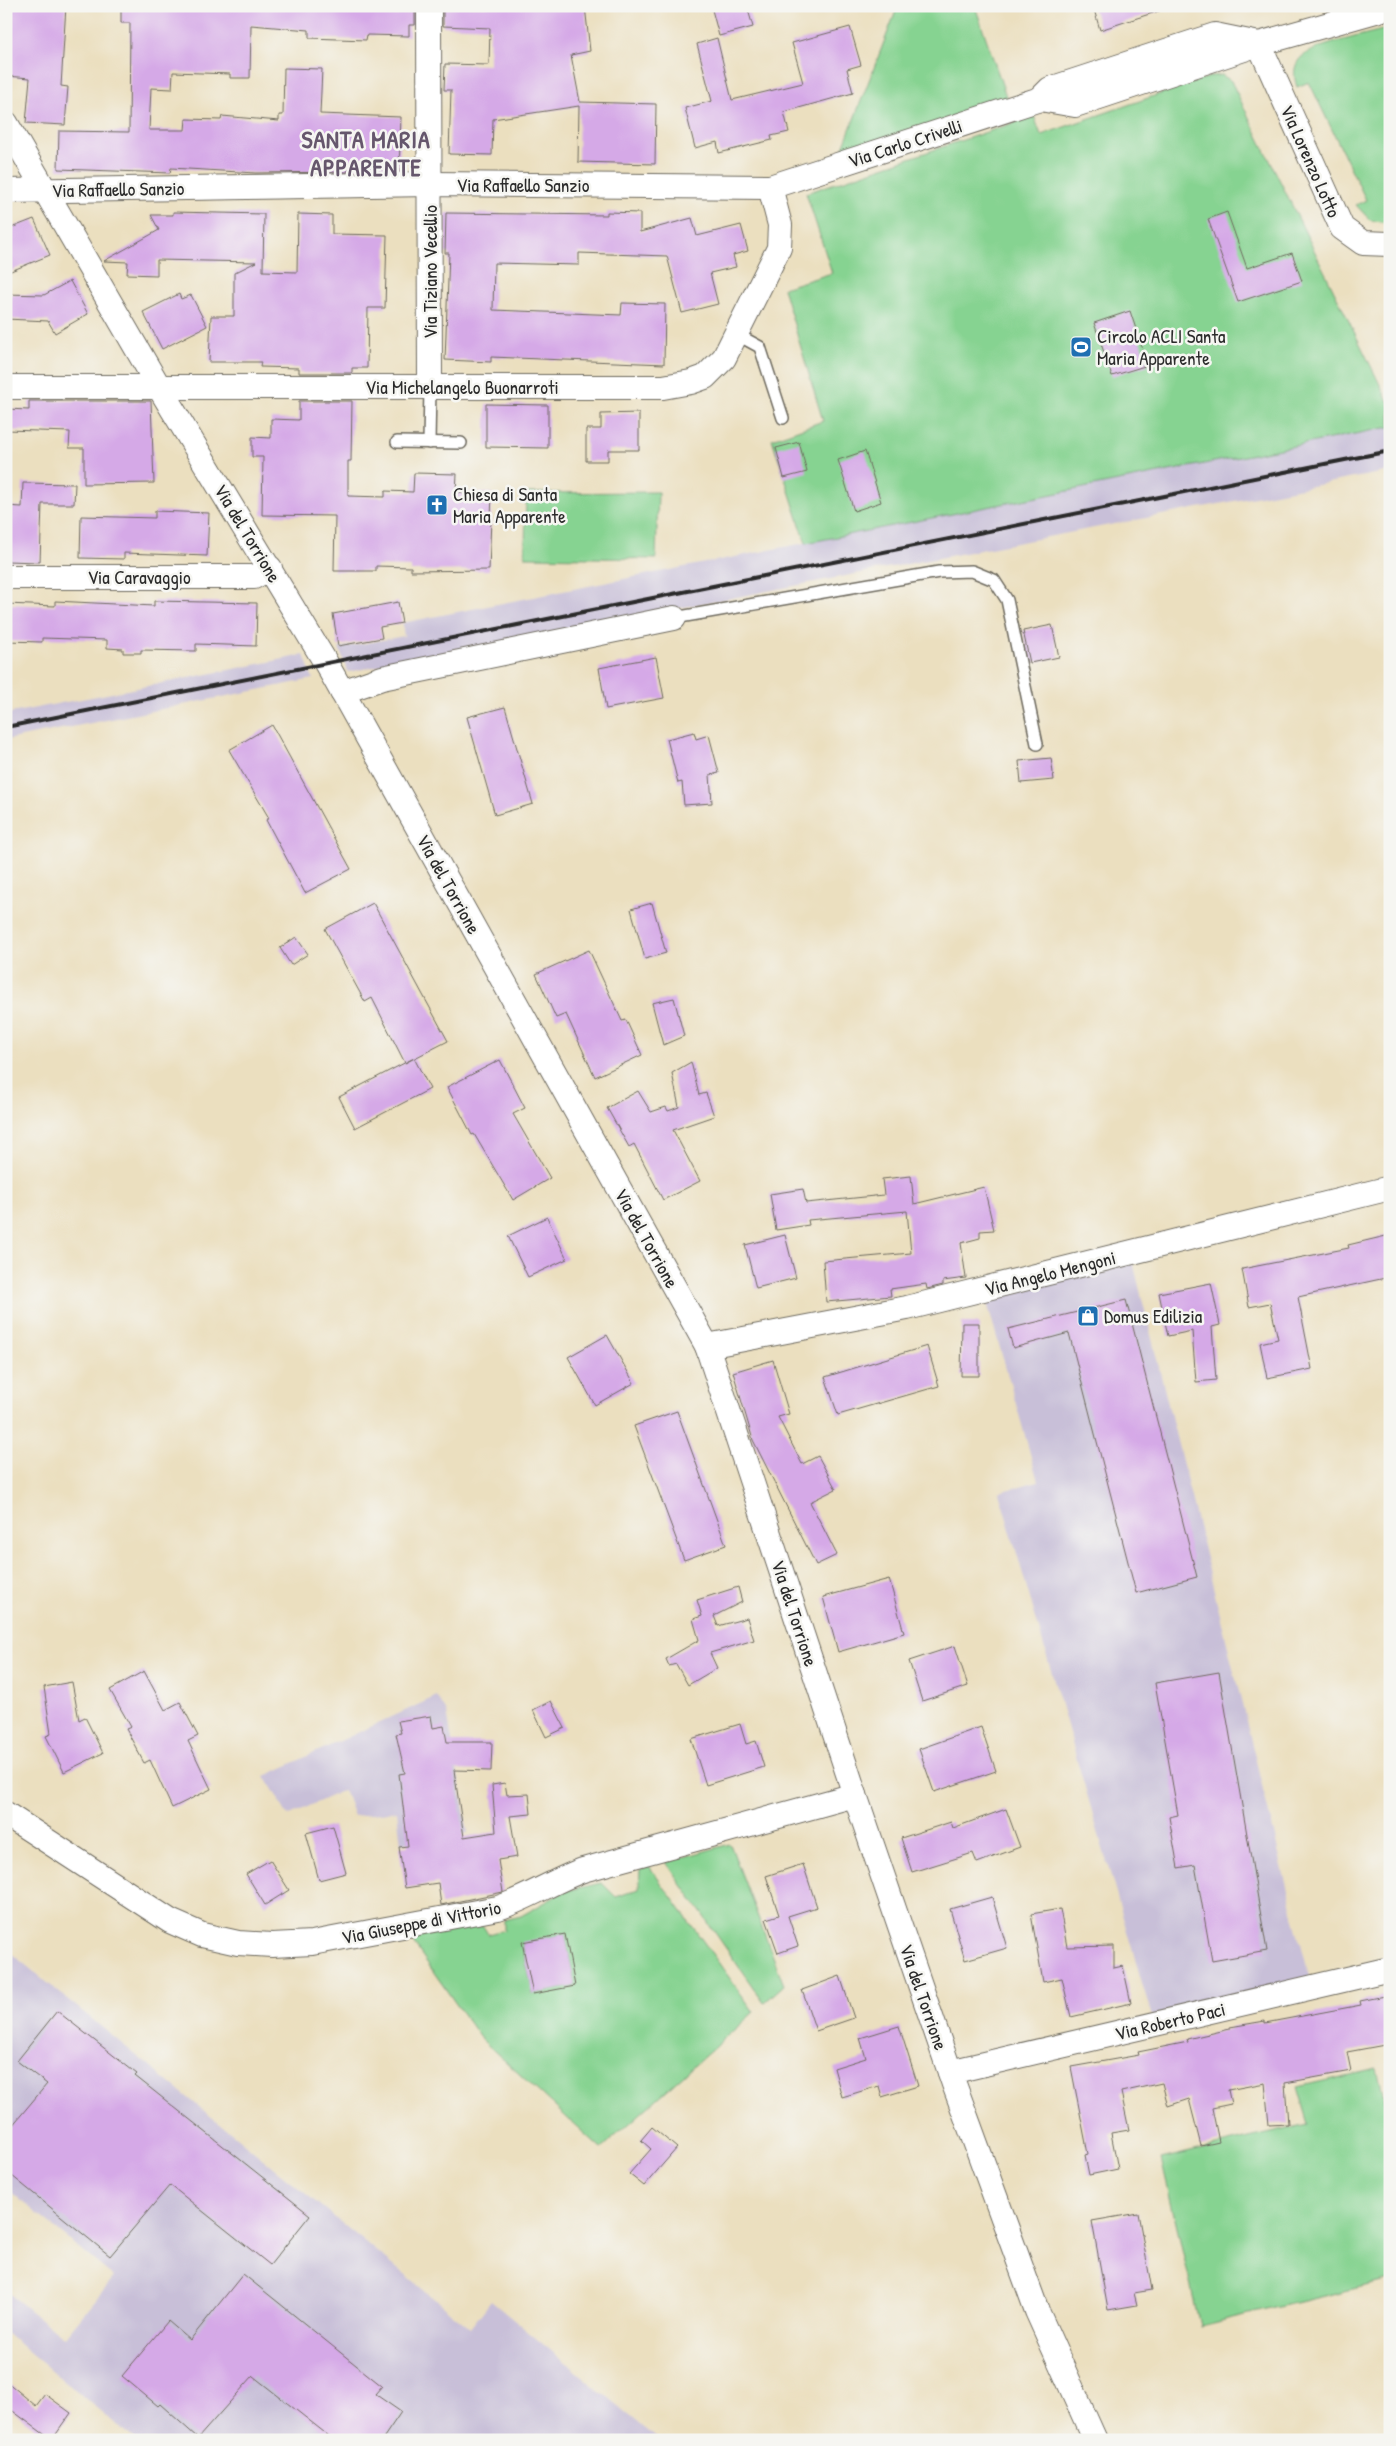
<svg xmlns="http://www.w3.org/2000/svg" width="1396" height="2446" viewBox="0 0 1396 2446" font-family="'Patrick Hand',sans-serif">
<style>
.industrial{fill:#c8bfd8}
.green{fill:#86d391;stroke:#587f5e;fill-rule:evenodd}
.building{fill:#d5a9e7}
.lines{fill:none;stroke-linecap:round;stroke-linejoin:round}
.lane-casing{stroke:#6e6a5f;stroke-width:14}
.street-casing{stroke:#6e6a5f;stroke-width:26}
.lane{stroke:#fff;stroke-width:11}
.street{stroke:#fff;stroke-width:24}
.rail{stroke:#2b2b2b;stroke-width:4}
.labels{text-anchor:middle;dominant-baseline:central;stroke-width:5;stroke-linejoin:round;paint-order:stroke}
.street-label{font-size:19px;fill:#2b2b2b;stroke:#f6f6f2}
.poi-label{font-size:19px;fill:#2b2b2b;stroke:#f6f6f2;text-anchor:start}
.district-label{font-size:24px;font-weight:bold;letter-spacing:1px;fill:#66576d;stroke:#f6f6f2}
</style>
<rect width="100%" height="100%" fill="#f6f6f2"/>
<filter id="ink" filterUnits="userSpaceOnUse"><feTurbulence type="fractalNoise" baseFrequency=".02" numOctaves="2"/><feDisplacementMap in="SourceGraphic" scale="10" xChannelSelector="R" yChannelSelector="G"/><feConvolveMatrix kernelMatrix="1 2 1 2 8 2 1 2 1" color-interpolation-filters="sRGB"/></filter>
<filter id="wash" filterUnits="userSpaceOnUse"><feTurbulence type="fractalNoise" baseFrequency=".0096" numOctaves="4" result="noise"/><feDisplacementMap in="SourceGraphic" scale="20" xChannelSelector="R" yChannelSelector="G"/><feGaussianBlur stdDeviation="1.12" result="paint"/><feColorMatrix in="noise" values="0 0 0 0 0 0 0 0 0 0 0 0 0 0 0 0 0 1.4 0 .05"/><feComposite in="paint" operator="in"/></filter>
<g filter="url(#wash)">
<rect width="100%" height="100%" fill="#ebdfbf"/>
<g class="industrial">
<path d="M 1390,427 L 1390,471 L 348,672 L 339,648 L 404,636 L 402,623 Z"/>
<path d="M 304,655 L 313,679 L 6,740 L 6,714 Z"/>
<path d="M 1132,1258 L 1312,1988 L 1154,2024 L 999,1492 L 1038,1481 L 985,1296 Z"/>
<path d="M 437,1696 L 447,1712 L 468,1833 L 401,1844 L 397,1811 L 354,1816 L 344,1790 L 288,1816 L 265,1776 Z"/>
<path d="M 6,1949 L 470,2328 L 491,2301 L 659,2440 L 135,2440 L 6,2333 L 6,2291 L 64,2338 L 114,2277 L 6,2188 Z"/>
</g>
<g class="green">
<path d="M 898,6 L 975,6 L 1007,99 L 840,155 Z"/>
<path d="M 1390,28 L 1390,224 L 1370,220 L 1356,205 L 1366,200 L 1309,82 L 1297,87 C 1293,75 1293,63 1304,55 C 1316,45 1372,33 1390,28 Z"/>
<path d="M 1222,75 L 1231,81 L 1390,405 L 1390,427 L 806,543 L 772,439 L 823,421 L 783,288 L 832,273 L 806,193 L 1034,116 L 1041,135 L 1212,76 Z"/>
<path d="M 658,492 L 656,559 L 525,557 L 526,493 Z"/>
<path d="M 730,1844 L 784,1985 L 764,2003 L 666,1862 Z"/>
<path d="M 649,1866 L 754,2012 L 601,2149 L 480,2038 L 409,1937 L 483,1926 L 488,1934 L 504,1930 L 504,1920 L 521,1916 L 565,1891 L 602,1883 L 616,1897 L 639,1889 L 640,1869 ZM 565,1934 L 575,1986 L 533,1994 L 522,1943 Z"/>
<path d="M 1377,2069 L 1390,2120 L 1390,2280 L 1200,2326 L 1161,2159 L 1308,2124 L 1297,2087 Z"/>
</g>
<g id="blocks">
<g class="building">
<path d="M 6,6 L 66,6 L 61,86 L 68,87 L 65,125 L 26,123 L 30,78 L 7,76 L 10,31 L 6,30 Z"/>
<path d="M 121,6 L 415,6 L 415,25 L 409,25 L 409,36 L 367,35 L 366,40 L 309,38 L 309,30 L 251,25 L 250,78 L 230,78 L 230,74 L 173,72 L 172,89 L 151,88 L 149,130 L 185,130 L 186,119 L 221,120 L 222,116 L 279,121 L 279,115 L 283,115 L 284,68 L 322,69 L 320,114 L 401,117 L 399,170 L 348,168 L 348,172 L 256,173 L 171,168 L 170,173 L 58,169 L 59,131 L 129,132 L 130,23 L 121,23 Z"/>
<path d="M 443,6 L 585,6 L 590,51 L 571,55 L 580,102 L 656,104 L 655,164 L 578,162 L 579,106 L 493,119 L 492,155 L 449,154 L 451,90 L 444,90 L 445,64 L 489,65 L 490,28 L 443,26 Z"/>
<path d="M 711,6 L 747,6 L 753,27 L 719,36 Z"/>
<path d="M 1093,6 L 1161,6 L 1162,10 L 1100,30 Z"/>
<path d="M 850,27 L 861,65 L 847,69 L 853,93 L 784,112 L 789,132 L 771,136 L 772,140 L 719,153 L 717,142 L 695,148 L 685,108 L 712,101 L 697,44 L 717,38 L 732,100 L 803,83 L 792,43 Z"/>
<path d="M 173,212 L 264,214 L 263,271 L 297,272 L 298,214 L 332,215 L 332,234 L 387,235 L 385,308 L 368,308 L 367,368 L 352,368 L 352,373 L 299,373 L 299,368 L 260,367 L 261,362 L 209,362 L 211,316 L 234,316 L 234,273 L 256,262 L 157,260 L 157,275 L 127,274 L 128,262 L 104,261 L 159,230 L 151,215 L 173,215 Z"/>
<path d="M 607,212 L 640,213 L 640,232 L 692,218 L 697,236 L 741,225 L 748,251 L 733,255 L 736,267 L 710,273 L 718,304 L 682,313 L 667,256 L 579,253 L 579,265 L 494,263 L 493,310 L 621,315 L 622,303 L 665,304 L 664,364 L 491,357 L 491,362 L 445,360 L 449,253 L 445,253 L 446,213 L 607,215 Z"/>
<path d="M 1227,212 L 1247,268 L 1292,253 L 1302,281 L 1238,302 L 1208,219 Z"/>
<path d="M 34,219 L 50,255 L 6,273 L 6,230 Z"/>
<path d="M 70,281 L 88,314 L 55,333 L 48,321 L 6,319 L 6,294 L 44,295 Z"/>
<path d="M 179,294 L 181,299 L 191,295 L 207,326 L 162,349 L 143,312 Z"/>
<path d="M 1130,311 L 1148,365 L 1112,376 L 1094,323 Z"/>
<path d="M 29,401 L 151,401 L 154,483 L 84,484 L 84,448 L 69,448 L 70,432 L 6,430 L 6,409 L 29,410 Z"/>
<path d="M 299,401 L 352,401 L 351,461 L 348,461 L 348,496 L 385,497 L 385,491 L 413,492 L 414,473 L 457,474 L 456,492 L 492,493 L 489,570 L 411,571 L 411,567 L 376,566 L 376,571 L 334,571 L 335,516 L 262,515 L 263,457 L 252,457 L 252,437 L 271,438 L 271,419 L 299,420 Z"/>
<path d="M 486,404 L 548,405 L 548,448 L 486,447 Z"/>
<path d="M 639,413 L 639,450 L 608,450 L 608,461 L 586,461 L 586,429 L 601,429 L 601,414 Z"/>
<path d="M 799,442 L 807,472 L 784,478 L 776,448 Z"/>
<path d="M 865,451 L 881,502 L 854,511 L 838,460 Z"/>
<path d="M 23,483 L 75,484 L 74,504 L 42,504 L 40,562 L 6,561 L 6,506 L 22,507 Z"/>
<path d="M 155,511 L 209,513 L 207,556 L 124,553 L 124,559 L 80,558 L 81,516 L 155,518 Z"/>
<path d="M 55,601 L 154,606 L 154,601 L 257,603 L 256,646 L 196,644 L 196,651 L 141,650 L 141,653 L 123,653 L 123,649 L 107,648 L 107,640 L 42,638 L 42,642 L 6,641 L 6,604 L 55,606 Z"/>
<path d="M 398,602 L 402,623 L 380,627 L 382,638 L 338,646 L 333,614 Z"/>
<path d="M 1052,625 L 1059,657 L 1030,663 L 1023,631 Z"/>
<path d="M 656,657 L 664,698 L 606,709 L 599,668 Z"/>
<path d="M 505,707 L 533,804 L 495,815 L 467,717 Z"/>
<path d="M 272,725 L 351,869 L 305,893 L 266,820 L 269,818 L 229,750 Z"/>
<path d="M 694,732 L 696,739 L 709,735 L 719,773 L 710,775 L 712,803 L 684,805 L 682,782 L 678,783 L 667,739 Z"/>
<path d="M 1051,758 L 1054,780 L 1021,783 L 1019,761 Z"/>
<path d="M 373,903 L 448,1041 L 405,1063 L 372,998 L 365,1002 L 325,929 Z"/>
<path d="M 652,903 L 666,953 L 645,959 L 631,909 Z"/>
<path d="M 296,937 L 308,954 L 291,965 L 280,948 Z"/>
<path d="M 589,950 L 622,1021 L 626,1020 L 642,1055 L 595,1077 L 566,1014 L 556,1018 L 536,974 Z"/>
<path d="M 674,998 L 684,1036 L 663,1045 L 652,1003 Z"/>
<path d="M 414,1058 L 430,1089 L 355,1128 L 339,1097 Z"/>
<path d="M 500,1060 L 525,1108 L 513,1114 L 550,1178 L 513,1200 L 474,1134 L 472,1135 L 447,1087 Z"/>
<path d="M 691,1062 L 699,1095 L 706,1093 L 714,1116 L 673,1130 L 700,1181 L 663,1200 L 634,1144 L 629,1147 L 607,1108 L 638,1091 L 651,1112 L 666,1107 L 668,1111 L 679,1107 L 672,1073 Z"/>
<path d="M 911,1176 L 914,1204 L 984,1187 L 994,1230 L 980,1231 L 980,1238 L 961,1243 L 966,1278 L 943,1281 L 943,1285 L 927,1289 L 926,1284 L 890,1289 L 891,1296 L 826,1302 L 823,1261 L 911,1253 L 907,1211 L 808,1220 L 809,1225 L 776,1230 L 770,1194 L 803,1189 L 806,1203 L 884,1195 L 882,1179 Z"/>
<path d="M 547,1217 L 567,1259 L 528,1277 L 508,1236 Z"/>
<path d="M 785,1235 L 796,1278 L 756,1288 L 745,1245 Z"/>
<path d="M 1390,1235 L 1390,1277 L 1298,1297 L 1312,1369 L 1267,1378 L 1260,1343 L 1278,1339 L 1270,1303 L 1249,1307 L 1242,1269 L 1349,1248 L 1348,1245 Z"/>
<path d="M 1211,1283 L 1220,1325 L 1212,1327 L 1216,1380 L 1196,1382 L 1192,1331 L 1168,1336 L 1159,1293 Z"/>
<path d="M 1126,1300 L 1197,1577 L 1136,1593 L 1069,1333 L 1013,1348 L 1008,1329 Z"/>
<path d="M 962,1323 L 979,1323 L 979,1376 L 961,1376 Z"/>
<path d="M 607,1335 L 634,1383 L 595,1405 L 568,1357 Z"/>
<path d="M 927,1346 L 939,1386 L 838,1415 L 825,1377 Z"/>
<path d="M 773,1360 L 789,1414 L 778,1417 L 802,1464 L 818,1456 L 836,1489 L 810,1502 L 837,1555 L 816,1565 L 753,1440 L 733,1372 Z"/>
<path d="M 677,1411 L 726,1545 L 684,1560 L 634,1426 Z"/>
<path d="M 889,1579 L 904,1633 L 838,1652 L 823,1597 Z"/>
<path d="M 738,1587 L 742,1602 L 714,1616 L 718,1626 L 747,1618 L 754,1640 L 710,1653 L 717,1668 L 688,1685 L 676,1664 L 669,1666 L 666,1659 L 699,1640 L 693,1619 L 702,1616 L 697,1600 Z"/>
<path d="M 955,1646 L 968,1686 L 922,1701 L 909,1661 Z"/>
<path d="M 144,1671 L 165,1710 L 180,1702 L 198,1736 L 188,1741 L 211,1789 L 172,1808 L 150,1760 L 144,1763 L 126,1729 L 131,1727 L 110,1690 Z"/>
<path d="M 1219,1672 L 1267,1951 L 1212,1961 L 1195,1865 L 1178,1868 L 1169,1817 L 1178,1815 L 1155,1683 Z"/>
<path d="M 72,1682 L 79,1720 L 85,1717 L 103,1753 L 64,1772 L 46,1736 L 51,1734 L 44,1687 Z"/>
<path d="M 551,1701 L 565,1728 L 546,1737 L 533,1710 Z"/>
<path d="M 431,1716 L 433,1728 L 444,1726 L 447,1742 L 492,1742 L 491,1771 L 454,1770 L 464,1837 L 496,1832 L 492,1785 L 505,1783 L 507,1795 L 529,1794 L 531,1814 L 510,1816 L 517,1857 L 498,1860 L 503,1892 L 441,1905 L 438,1883 L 405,1888 L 399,1847 L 408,1846 L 399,1774 L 405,1773 L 396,1734 L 401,1733 L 398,1721 Z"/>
<path d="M 740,1724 L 746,1744 L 756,1741 L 764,1767 L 706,1785 L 691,1739 Z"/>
<path d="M 981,1727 L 996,1771 L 934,1792 L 919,1749 Z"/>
<path d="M 1006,1809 L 1020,1847 L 977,1863 L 973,1853 L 912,1872 L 901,1838 L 951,1822 L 953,1828 Z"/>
<path d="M 333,1826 L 346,1873 L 319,1880 L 306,1833 Z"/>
<path d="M 270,1860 L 289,1890 L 265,1905 L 246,1874 Z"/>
<path d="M 803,1864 L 817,1907 L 788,1916 L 798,1946 L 778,1953 L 766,1919 L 779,1915 L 766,1876 Z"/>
<path d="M 992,1897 L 1007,1948 L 965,1960 L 950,1909 Z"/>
<path d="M 1060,1909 L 1067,1947 L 1114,1946 L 1114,1968 L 1123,1966 L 1131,2003 L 1071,2017 L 1062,1978 L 1043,1982 L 1031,1914 Z"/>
<path d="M 565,1934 L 575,1986 L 533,1994 L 522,1942 Z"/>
<path d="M 840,1976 L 854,2018 L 816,2031 L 802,1990 Z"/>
<path d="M 1390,1995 L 1390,2044 L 1347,2052 L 1351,2071 L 1285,2083 L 1288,2124 L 1269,2125 L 1265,2083 L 1228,2090 L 1231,2104 L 1212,2108 L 1219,2142 L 1201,2146 L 1189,2099 L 1168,2106 L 1162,2083 L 1121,2092 L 1129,2130 L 1111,2133 L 1118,2169 L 1089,2175 L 1085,2155 L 1088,2154 L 1071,2067 L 1139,2055 L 1138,2052 L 1188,2042 L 1187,2039 L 1230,2029 L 1230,2027 L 1265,2021 L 1265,2023 L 1361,2005 L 1360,2001 Z"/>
<path d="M 57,2011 L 137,2074 L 135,2076 L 310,2215 L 270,2265 L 170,2185 L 110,2256 L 6,2171 L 6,2133 L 47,2084 L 17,2061 Z"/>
<path d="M 899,2026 L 918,2086 L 882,2097 L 879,2086 L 842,2097 L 834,2068 L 866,2058 L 860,2038 Z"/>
<path d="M 652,2127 L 677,2148 L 644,2186 L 629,2174 L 651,2149 L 641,2140 Z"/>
<path d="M 1138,2213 L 1152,2290 L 1134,2293 L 1137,2305 L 1108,2310 L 1092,2221 Z"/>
<path d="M 243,2274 L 382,2386 L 375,2394 L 401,2412 L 382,2440 L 334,2440 L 253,2376 L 198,2438 L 160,2404 L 158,2406 L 122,2376 L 168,2321 L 190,2340 Z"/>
<path d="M 6,2381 L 36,2406 L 45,2394 L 71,2413 L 52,2440 L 6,2406 Z"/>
</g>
</g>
</g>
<g filter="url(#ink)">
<use href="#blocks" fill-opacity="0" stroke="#6e6a5f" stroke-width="1"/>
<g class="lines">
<g class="lane-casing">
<g id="lane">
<path d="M 736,334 L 760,347 L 783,418"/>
<path d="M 397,442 L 461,443"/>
<path d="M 429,443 L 430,387"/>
<path d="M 674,618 L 939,572 L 972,571 L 994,580 L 1007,600 L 1037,744"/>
</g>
</g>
<g class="street-casing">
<g id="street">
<path d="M 429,6 L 430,387"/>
<path d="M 1259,44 L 1342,228 L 1363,243 L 1390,244"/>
<path d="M 1040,99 L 1075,105 L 1259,44 L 1390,7"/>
<path d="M 6,123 L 159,387 L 326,663 L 707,1346 L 855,1795 L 954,2084 L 1037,2311 L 1095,2440"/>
<path d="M 6,191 L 430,184 L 770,187 L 1040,99 L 1050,89 L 1215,35 L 1259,44"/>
<path d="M 6,387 L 663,387 L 691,382 L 705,377 L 724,358 L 779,248 L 780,225 L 770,187"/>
<path d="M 6,577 L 254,577 L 270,568"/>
<path d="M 342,692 L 382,678 L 674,618"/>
<path d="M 707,1346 L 907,1308 L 1390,1188"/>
<path d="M 6,1814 L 170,1921 L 202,1935 L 238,1943 L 272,1945 L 312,1943 L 498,1908 C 528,1898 553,1881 583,1870 L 855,1795"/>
<path d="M 950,2072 L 1390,1969"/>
</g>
</g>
<use href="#lane" class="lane"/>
<use href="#street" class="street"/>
<path class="rail" d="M 6,727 L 1390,451"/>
</g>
</g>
<defs>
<g id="stadium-square" transform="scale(1.125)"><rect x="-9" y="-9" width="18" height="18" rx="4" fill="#1f6fb2" stroke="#f6f6f2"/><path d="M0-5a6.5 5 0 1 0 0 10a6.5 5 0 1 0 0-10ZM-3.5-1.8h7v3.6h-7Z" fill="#fff"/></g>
<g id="church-square" transform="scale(1.125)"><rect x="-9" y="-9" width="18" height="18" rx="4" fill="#1f6fb2" stroke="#f6f6f2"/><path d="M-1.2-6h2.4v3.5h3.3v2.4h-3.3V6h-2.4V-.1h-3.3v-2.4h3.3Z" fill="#fff"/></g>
<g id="shop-square" transform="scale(1.125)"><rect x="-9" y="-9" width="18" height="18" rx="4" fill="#1f6fb2" stroke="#f6f6f2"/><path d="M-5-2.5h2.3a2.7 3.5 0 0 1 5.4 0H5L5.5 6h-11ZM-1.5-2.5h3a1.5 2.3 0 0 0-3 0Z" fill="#fff"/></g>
</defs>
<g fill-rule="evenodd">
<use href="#stadium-square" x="1081" y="347"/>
<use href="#church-square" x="437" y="505"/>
<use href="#shop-square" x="1088" y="1316"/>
</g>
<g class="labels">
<g class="street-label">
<text transform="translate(905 143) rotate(-18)">Via Carlo Crivelli</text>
<text transform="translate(1311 161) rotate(66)">Via Lorenzo Lotto</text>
<text x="523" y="185">Via Raffaello Sanzio</text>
<text transform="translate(118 189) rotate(-1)">Via Raffaello Sanzio</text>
<text transform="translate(430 272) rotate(-90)">Via Tiziano Vecellio</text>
<text x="462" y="387">Via Michelangelo Buonarroti</text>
<text transform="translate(248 533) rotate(59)">Via del Torrione</text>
<text x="139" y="577">Via Caravaggio</text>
<text transform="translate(449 884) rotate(61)">Via del Torrione</text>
<text transform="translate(647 1238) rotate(61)">Via del Torrione</text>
<text transform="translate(1050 1273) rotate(-14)">Via Angelo Mengoni</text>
<text transform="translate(795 1613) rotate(72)">Via del Torrione</text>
<text transform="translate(421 1922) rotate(-11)">Via Giuseppe di Vittorio</text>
<text transform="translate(924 1997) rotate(71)">Via del Torrione</text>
<text transform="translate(1170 2021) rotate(-13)">Via Roberto Paci</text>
</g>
<g class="poi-label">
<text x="1097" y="336">Circolo ACLI Santa<tspan x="1097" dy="22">Maria Apparente</tspan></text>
<text x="453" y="494">Chiesa di Santa<tspan x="453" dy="22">Maria Apparente</tspan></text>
<text x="1104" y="1316">Domus Edilizia</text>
</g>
<g class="district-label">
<text x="366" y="139">SANTA MARIA<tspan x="366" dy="28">APPARENTE</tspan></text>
</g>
</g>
<rect width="1396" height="2446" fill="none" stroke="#f6f6f2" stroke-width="25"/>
</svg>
